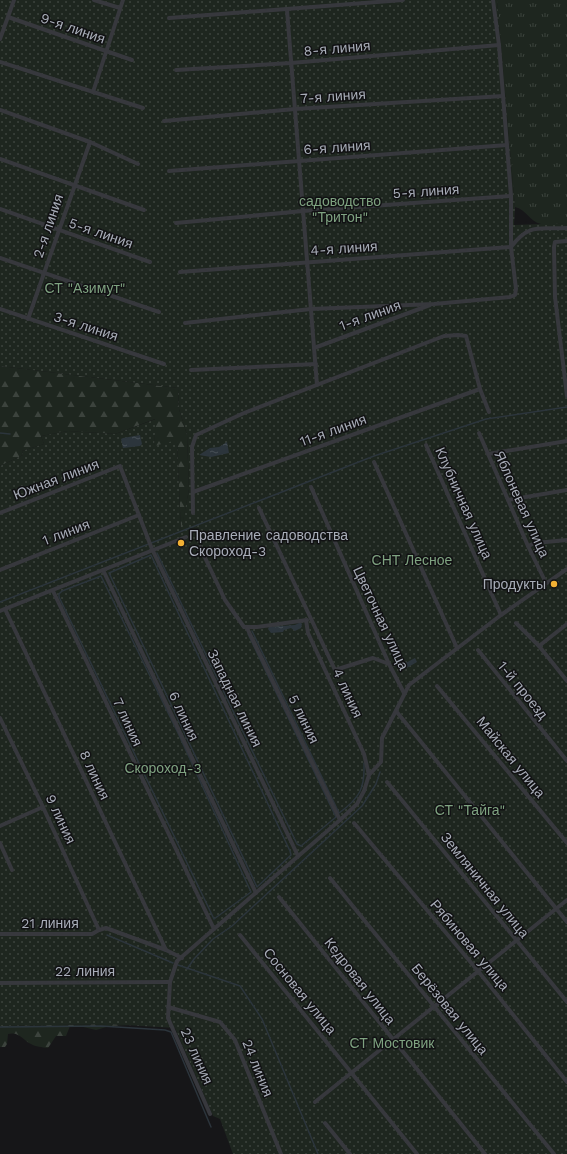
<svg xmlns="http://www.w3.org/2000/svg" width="567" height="1154" viewBox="0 0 567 1154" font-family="'Work Sans',sans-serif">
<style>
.grass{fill:url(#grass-tufts)}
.forest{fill:url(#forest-firs)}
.garden{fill:url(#garden-dots)}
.water{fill:url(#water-ripples)}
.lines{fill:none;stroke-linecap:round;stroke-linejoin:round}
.stream{stroke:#2c353c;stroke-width:1.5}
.street{stroke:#37383d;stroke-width:4}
.poi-dot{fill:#f2b134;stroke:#111113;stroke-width:1.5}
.labels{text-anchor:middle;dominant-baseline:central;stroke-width:3;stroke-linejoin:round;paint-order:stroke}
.street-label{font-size:14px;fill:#a8adb8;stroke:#111113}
.park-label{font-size:14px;fill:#7fa381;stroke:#111113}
.poi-label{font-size:14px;fill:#a8adb8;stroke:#111113;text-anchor:start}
</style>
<defs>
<pattern id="grass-tufts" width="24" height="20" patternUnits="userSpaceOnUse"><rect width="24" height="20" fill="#1e261f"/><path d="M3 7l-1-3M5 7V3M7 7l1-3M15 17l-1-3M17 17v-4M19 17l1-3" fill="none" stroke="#3c433d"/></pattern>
<pattern id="forest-firs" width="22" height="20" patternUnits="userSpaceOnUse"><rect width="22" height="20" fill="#1e261f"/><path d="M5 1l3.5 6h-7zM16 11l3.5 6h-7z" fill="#3c433d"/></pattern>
<pattern id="garden-dots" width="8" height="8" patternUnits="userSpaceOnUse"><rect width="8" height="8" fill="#1e261f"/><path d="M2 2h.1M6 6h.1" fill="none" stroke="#3c433d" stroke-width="1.8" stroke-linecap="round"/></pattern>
<pattern id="water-ripples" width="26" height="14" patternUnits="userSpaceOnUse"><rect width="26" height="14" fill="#2c353c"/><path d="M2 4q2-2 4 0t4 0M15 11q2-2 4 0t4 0" fill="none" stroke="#485056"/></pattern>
</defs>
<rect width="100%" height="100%" fill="#161618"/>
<path class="grass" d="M 497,0 L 567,0 L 567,223 C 559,223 549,226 541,224 C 530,222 526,209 515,207 Z"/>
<g class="forest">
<path d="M 0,366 L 178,388 L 179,409 L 187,435 L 189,489 L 181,533 L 177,441 L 154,447 L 155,419 L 115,434 L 68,431 L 41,436 L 44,444 L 22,451 L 23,455 L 0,466 Z"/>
<path d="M 109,1024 L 132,1025 L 110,1026 L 96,1030 L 79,1026 L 70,1026 L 66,1036 L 56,1036 L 48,1048 C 42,1047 36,1047 31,1044 C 23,1040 19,1031 8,1034 L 7,1044 L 5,1047 L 0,1047 L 0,1026 Z"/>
</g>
<path class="garden" d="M 0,0 L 497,0 L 515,207 L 514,225 L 567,223 L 567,1154 L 233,1154 L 220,1119 L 213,1116 L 175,1028 L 109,1024 L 0,1026 L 0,466 L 23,455 L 22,451 L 44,444 L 41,436 L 68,431 L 115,434 L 156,419 L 154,446 L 177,440 L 181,531 L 189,489 L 187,435 L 179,409 L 178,388 L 0,366 Z"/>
<g class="water">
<path d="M 140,435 L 142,444 L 140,446 L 123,448 L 121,439 L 123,438 Z"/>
<path d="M 227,442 L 229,453 L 211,457 L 199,455 L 210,448 L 219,447 Z"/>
<path d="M 299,623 L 301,623 L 302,624 L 301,628 L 295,631 L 291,628 L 284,630 L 283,632 L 271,633 L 268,629 L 269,627 L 295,625 Z"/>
<path d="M 415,658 L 417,662 L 403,670 L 400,666 Z"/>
</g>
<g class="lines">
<g class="stream">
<path d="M 0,433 L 10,434"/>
<path d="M 157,553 L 297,844 L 301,846 L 336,817 L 248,634"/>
<path d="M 151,555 L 290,851 L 291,855 L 257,887 L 109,573 Z"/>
<path d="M 101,576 L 178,733 L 251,892 L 214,919 L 59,597 L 59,594 L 62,591 Z"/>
<path d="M 0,602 L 374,456 L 486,419 L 567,407"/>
<path d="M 252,631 L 339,813 C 360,798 365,788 364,763"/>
<path d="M 107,935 L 173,963"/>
<path d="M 178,965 L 240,986 L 262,1019 L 318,1154"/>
<path d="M 187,969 L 194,959 L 213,939 L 232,926 L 362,806 L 376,784 L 380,772"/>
<path d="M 0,1027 L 101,1026 L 165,1030 L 171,1032 L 211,1127"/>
</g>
<g class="street">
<path d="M 94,0 L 120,8"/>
<path d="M 287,10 L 317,385"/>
<path d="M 8,17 L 132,60"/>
<path d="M 169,18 L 403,0"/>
<path d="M 0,39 L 14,0"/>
<path d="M 0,62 L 143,108"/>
<path d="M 176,70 L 291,63 L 499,45"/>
<path d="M 93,92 L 123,0"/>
<path d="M 0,110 L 90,142 L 138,164"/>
<path d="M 164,121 L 295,109 L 503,96"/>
<path d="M 0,159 L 144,210"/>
<path d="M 169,171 L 507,145"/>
<path d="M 0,209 L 150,262"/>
<path d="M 176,223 L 303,211 L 511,196"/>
<path d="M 0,258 L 159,312"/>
<path d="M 180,272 L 511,247 C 530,222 540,230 567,228"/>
<path d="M 0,309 L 164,364"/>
<path d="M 28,319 L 90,142"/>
<path d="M 185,323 L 311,309 L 434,304 L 510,297 L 515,295 L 516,289 L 511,247 L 511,196 L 499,45 L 493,0"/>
<path d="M 314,348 L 430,305"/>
<path d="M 191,370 L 316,364"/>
<path d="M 567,396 L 555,297 L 554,247 L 555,242 L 567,241"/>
<path d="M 479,433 L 528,546 L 546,583"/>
<path d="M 426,445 L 501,615"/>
<path d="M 488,454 L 567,441"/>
<path d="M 374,462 L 457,648"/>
<path d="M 311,487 L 389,664 L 404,693"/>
<path d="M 193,492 L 480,389"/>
<path d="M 508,500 L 567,490"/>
<path d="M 259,508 L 335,670 L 373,658 L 389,664"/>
<path d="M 0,513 L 120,466 L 152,549 L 298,856"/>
<path d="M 193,513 L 192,447 L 196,435 L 244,413 L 444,336 L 458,335 L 466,336 L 480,389 L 489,412"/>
<path d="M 528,546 L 535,543 L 567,540"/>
<path d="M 200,547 L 225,600 L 244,627 L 257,627 L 307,620"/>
<path d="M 0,570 L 139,515"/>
<path d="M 103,570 L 256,893"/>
<path d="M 53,591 L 214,929"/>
<path d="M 5,609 L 166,950"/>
<path d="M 0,611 L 186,537"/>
<path d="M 306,620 L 308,633 L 364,754 L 369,775"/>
<path d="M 516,623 L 539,646 L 567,681"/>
<path d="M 247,628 L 340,820"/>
<path d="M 539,646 L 567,624"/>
<path d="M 478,650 L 567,761"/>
<path d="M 437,686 L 567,843"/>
<path d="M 396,711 L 567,922"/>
<path d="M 0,718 L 43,807 L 99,930"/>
<path d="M 387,782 L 567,1002"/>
<path d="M 354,823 L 478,971 L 567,1082"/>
<path d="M 0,826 L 43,807"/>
<path d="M 0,843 L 12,870"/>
<path d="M 330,878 L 554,1154"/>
<path d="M 279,897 L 485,1154"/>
<path d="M 0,934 L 92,934 L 99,930 L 106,928 L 166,950 L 182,958"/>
<path d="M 240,935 L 417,1154"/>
<path d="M 0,983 L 170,982"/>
<path d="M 168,1007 L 220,1022 L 235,1040 L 281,1154"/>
<path d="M 315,1102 L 567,900"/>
<path d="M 210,1114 L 168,1018 L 170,982 L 177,961 L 340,820 L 357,804 L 364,791 L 369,775 L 381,762 L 382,738 L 409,685 L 501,615 L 567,569"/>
<path d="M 325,1123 L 350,1154"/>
</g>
</g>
<g class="poi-dot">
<circle cx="181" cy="543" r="4"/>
<circle cx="554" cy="584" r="4"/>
</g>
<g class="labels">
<g class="street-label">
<text transform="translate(73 28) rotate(19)">9-я линия</text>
<text transform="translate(337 48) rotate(-5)">8-я линия</text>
<text transform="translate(333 96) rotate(-4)">7-я линия</text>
<text transform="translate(337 147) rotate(-4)">6-я линия</text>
<text transform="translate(426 191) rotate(-4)">5-я линия</text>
<text transform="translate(48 226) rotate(-71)">2-я линия</text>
<text transform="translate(101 233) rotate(19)">5-я линия</text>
<text transform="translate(344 248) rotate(-4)">4-я линия</text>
<text transform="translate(370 315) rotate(-20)">1-я линия</text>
<text transform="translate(86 326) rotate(18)">3-я линия</text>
<text transform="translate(333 430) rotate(-20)">11-я линия</text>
<text transform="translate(56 479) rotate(-21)">Южная линия</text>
<text transform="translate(464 503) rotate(66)">Клубничная улица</text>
<text transform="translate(522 504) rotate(66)">Яблоневая улица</text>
<text transform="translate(66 532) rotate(-21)">1 линия</text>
<text transform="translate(381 618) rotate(65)">Цветочная улица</text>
<text transform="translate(523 690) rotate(51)">1-й проезд</text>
<text transform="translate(348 693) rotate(65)">4 линия</text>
<text transform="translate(235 698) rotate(64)">Западная линия</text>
<text transform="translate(184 716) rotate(65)">6 линия</text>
<text transform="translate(304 719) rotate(64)">5 линия</text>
<text transform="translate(128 722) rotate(65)">7 линия</text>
<text transform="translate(511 757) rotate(51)">Майская улица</text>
<text transform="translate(95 775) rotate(65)">8 линия</text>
<text transform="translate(61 819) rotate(65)">9 линия</text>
<text transform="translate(485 885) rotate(51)">Земляничная улица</text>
<text x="50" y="923">21 линия</text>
<text transform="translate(470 945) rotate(50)">Рябиновая улица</text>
<text x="85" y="971">22 линия</text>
<text transform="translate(360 981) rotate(52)">Кедровая улица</text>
<text transform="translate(300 991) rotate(51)">Сосновая улица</text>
<text transform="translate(450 1009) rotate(51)">Берёзовая улица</text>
<text transform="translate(197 1056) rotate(66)">23 линия</text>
<text transform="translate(258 1068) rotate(68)">24 линия</text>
</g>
<g class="park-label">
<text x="340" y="201">садоводство<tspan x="340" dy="16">"Тритон"</tspan></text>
<text x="85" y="288">СТ "Азимут"</text>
<text x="412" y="560">СНТ Лесное</text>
<text x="163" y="768">Скороход-3</text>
<text x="470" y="810">СТ "Тайга"</text>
<text x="392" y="1043">СТ Мостовик</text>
</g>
<g class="poi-label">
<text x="189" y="535">Правление садоводства<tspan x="189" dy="16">Скороход-3</tspan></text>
<text x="546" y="584" text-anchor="end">Продукты</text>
</g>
</g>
</svg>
